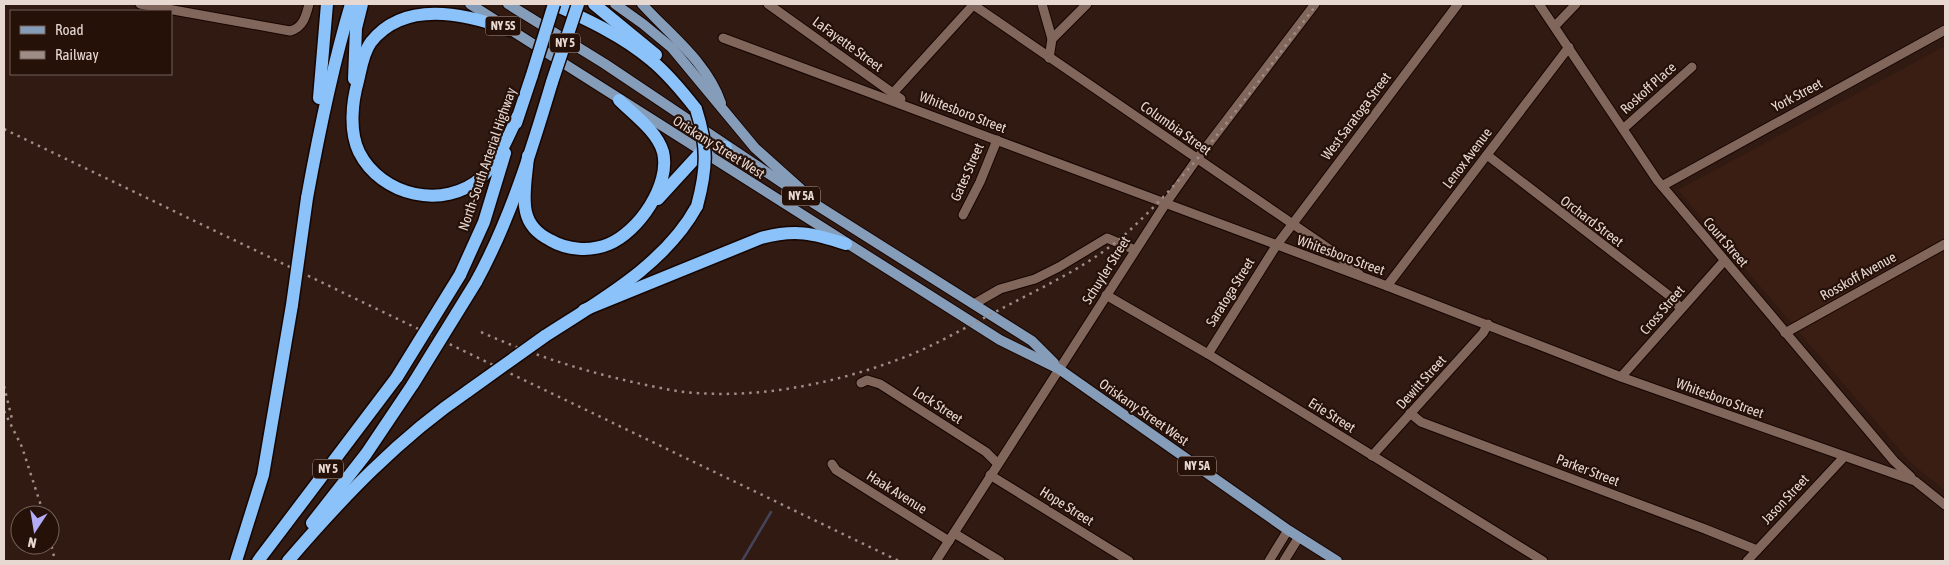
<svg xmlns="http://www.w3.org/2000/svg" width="1949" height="565" viewBox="0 0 1949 565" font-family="'Asap Condensed',sans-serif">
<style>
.built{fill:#3a1e13}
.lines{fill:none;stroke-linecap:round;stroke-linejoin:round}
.stream{stroke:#45445b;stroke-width:2.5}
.minor-casing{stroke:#170501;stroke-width:11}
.major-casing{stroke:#170501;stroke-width:12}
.highway-casing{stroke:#170501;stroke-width:15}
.minor{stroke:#81665c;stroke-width:9}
.major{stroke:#869dba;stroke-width:10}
.highway{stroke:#8ac2f9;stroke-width:12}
.rail{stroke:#9e8d86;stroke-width:2.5;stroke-dasharray:2.5 5;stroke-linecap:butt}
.highway-bridge-casing{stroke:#170501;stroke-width:15;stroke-linecap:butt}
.highway-bridge{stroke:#8ac2f9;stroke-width:12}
.labels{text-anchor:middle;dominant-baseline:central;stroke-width:4.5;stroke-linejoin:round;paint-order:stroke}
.shield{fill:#261109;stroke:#ad9c96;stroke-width:1}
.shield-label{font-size:12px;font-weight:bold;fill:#e7d8d2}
.street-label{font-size:14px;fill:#e7d8d2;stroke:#261109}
</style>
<rect width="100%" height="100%" fill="#301a12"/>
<path class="built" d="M 1945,46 L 1945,490 L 1911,463 L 1678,190 Z"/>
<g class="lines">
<path class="stream" d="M 742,561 L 771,512"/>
<g class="minor-casing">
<g id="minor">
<path d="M 140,4 L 290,31 C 303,28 306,16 309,4"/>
<path d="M 768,4 L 901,99"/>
<path d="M 972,4 L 1335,253 L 1359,274"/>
<path d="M 1042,4 L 1052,39 L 1049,58"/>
<path d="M 1539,4 L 1657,180 L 1894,461 L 1911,477"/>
<path d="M 1555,26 L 1576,4"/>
<path d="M 723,38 L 1387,286 L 1621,377 L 1915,481 L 1945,505"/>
<path d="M 1052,39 L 1087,4"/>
<path d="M 893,93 L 974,4"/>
<path d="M 1623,129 L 1692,67"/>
<path d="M 1487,155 L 1671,297 L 1681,309"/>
<path d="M 1662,186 L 1945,30"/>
<path d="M 963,215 L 980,182 L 997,140"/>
<path d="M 1387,286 L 1569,47"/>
<path d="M 1106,295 L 1208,354 L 1543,561"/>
<path d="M 974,304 L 1000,289 L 1035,279 L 1059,267 L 1107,238 L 1135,250"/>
<path d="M 1785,333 L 1945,244"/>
<path d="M 1208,354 L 1276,246 L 1458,4"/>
<path d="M 1621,377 L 1724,261"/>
<path d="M 861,383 L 867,380 L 880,384 L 986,452 L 997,463"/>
<path d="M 1410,413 L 1421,422 L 1705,529 L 1757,550"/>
<path d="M 1372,456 L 1483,333 L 1488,324"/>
<path d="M 832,464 L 836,470 L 949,541"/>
<path d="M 990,475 L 1129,561"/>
<path d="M 954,533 L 1000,561"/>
<path d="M 936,561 L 1166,203 L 1197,159 L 1315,4"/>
<path d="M 1269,561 L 1288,530"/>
<path d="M 1284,561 L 1299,537"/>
<path d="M 1747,561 L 1844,457"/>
</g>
</g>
<g class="major-casing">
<g id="major">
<path d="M 470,4 L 1000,340 L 1059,369 L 1288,530 L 1337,561"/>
<path d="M 508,4 L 605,64 L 796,192 L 1032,341 L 1054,363"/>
<path d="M 615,4 L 643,24 L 672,48 L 755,148 L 803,191"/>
<path d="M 642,4 C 670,35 707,62 721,103"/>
</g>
</g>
<g class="highway-casing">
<g id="highway">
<path d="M 553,4 C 586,19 623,36 651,60 C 668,74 682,91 696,109"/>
<path d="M 594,4 L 656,55"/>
<path d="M 510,30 C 465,13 404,0 371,42 C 363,53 361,68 358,81 C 352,102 349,131 359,152 C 381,196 444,211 482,177 C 499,161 508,136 518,116"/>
<path d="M 354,79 L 356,28 L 362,4"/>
<path d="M 319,98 L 327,4"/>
<path d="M 516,123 L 532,75"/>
<path d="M 528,156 C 527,173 522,195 526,212 C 529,226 538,234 550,240 C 567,250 590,252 609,244 C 638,232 671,185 663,152 C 657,131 634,115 619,100"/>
<path d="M 307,198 C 319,132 332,68 351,4"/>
<path d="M 658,199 L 701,152 L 711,146 L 726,147"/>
<path d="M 460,275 L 484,222 L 505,153"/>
<path d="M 476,282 C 510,220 532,149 552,82"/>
<path d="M 584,310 L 761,238 C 795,229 813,233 846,244"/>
<path d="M 545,336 C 599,301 665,265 697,206"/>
<path d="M 312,523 L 366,454 L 413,384"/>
<path d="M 236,561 L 263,475 L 292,305"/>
<path d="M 258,561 L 397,377"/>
<path d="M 288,561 C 342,498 399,438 468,391"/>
</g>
</g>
<use href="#minor" class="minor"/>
<use href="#major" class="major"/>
<use href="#highway" class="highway"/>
<g class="rail">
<path d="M 4,129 L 899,561"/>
<path d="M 481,332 C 532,355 583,371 637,383 C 656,387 676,392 696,393 C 767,398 839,382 905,357 C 938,344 968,326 999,310 C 1044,286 1092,265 1130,230 C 1202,163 1258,81 1317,4"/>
<path d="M 4,386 L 12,419"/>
<path d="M 4,411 L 22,447 L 44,515"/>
<path d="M 50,539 L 55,561"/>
</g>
<g class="highway-bridge-casing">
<g id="highway-bridge">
<path d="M 532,75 L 554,4"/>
<path d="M 552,82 L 578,4"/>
<path d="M 696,109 C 708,146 707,169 697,206"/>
<path d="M 292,305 L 307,198"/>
<path d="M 397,377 L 460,275"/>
<path d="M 413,384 L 476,282"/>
<path d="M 468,391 L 545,336"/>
</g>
</g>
<use href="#highway-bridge" class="highway-bridge"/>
</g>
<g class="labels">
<g class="shield">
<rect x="485.5" y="16.5" width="35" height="19" rx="4"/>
<rect x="550" y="33.5" width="30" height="19" rx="4"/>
<rect x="782" y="186.5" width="38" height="19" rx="4"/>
<rect x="1178" y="456.5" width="38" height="19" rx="4"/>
<rect x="313" y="459.5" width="30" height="19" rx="4"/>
</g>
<g class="shield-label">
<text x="503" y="26">NY 5S</text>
<text x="565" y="43">NY 5</text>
<text x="801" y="196">NY 5A</text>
<text x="1197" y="466">NY 5A</text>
<text x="328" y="469">NY 5</text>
</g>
<g class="street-label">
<text transform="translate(848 44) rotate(36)">LaFayette Street</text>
<text transform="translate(1648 88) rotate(-42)">Roskoff Place</text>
<text transform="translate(1797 95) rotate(-28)">York Street</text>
<text transform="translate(963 112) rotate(21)">Whitesboro Street</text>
<text transform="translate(1356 116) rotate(-53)">West Saratoga Street</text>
<text transform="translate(1176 128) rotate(35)">Columbia Street</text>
<text transform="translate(719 147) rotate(32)">Oriskany Street West</text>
<text transform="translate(1467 158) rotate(-53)">Lenox Avenue</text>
<text transform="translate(487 159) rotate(-71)">North-South Arterial Highway</text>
<text transform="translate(967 172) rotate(-66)">Gates Street</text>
<text transform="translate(1592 221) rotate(37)">Orchard Street</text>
<text transform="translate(1726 242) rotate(49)">Court Street</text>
<text transform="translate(1341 255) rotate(20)">Whitesboro Street</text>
<text transform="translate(1106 270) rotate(-58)">Schuyler Street</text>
<text transform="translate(1858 276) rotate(-29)">Rosskoff Avenue</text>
<text transform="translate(1230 292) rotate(-58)">Saratoga Street</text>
<text transform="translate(1662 310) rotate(-49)">Cross Street</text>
<text transform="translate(1421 382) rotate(-48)">Dewitt Street</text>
<text transform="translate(1720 398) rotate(20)">Whitesboro Street</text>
<text transform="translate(938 405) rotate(33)">Lock Street</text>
<text transform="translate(1144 412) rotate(35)">Oriskany Street West</text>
<text transform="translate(1332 415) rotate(32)">Erie Street</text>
<text transform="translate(1588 470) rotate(21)">Parker Street</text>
<text transform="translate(897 492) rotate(32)">Haak Avenue</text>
<text transform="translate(1785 499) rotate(-47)">Jason Street</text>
<text transform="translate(1067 506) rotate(32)">Hope Street</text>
</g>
</g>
<rect width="1949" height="565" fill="none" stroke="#e7d8d2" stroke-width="10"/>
<rect x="10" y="10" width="162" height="65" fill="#261109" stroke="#736159"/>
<rect x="20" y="26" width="25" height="8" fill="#869dba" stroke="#736159"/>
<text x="55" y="35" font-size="15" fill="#e7d8d2">Road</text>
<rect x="20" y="51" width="25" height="8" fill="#9e8d86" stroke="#736159"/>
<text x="55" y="60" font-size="15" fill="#e7d8d2">Railway</text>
<g transform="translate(35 530) rotate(192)"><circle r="24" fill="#261109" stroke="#736159"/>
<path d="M0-4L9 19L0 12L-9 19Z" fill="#b3adf9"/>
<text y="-8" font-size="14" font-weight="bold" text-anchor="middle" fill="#e7d8d2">N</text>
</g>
</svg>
